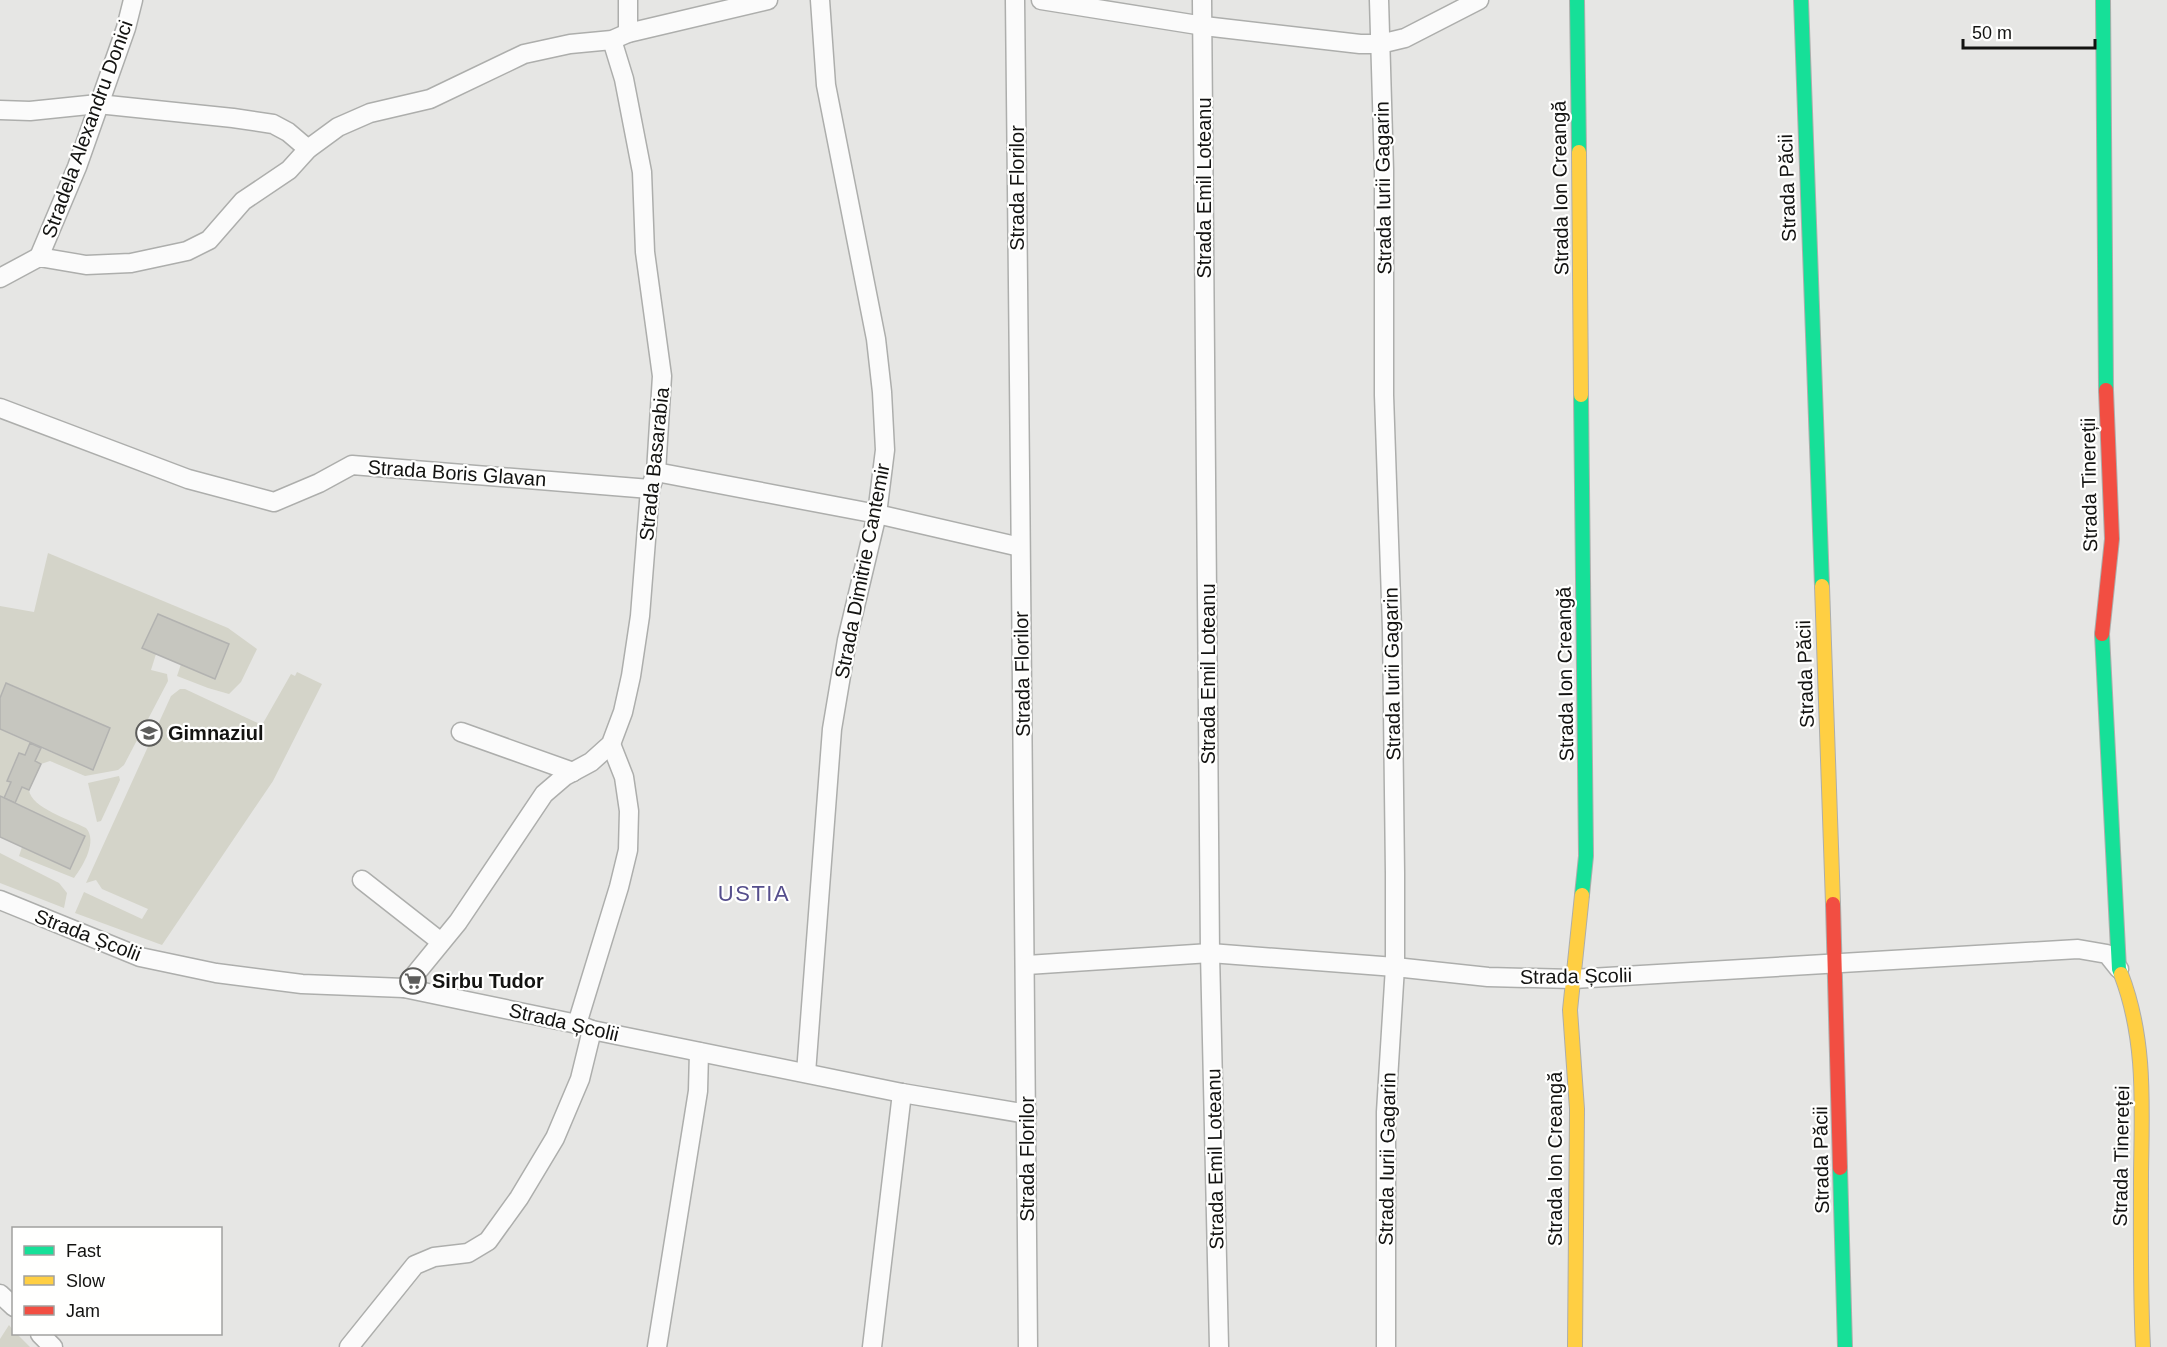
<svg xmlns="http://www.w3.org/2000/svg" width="2167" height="1347" viewBox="0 0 2167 1347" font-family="Arial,sans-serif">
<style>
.green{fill:#d4d4c9}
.building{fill:#c6c6bf;stroke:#b2b2b0;stroke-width:1.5}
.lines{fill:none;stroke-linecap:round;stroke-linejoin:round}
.street-casing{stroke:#adaeac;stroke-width:21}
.fast-casing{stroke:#adaeac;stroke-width:16}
.slow-casing{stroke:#adaeac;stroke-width:16}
.jam-casing{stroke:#adaeac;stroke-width:16}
.street{stroke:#fbfbfb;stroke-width:18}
.fast{stroke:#16e098;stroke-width:14}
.slow{stroke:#ffcf43;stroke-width:14}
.jam{stroke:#f24e42;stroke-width:14}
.labels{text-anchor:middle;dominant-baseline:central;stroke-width:4.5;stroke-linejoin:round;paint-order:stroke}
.street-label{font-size:20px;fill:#131311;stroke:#fffffe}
.poi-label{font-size:20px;font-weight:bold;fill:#131311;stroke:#fffffe;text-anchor:start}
.quarter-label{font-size:22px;letter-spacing:1.5px;fill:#554e8c;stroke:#fffffe}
</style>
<rect width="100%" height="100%" fill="#e6e6e4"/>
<g class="green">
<path d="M 48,553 L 228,628 L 257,649 L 241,682 L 229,694 L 208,688 L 177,676 L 181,664 L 156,654 L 151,670 L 167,674 L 168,681 L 124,765 L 118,770 L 85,776 L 50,761 L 41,764 L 35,761 L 41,748 L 93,769 L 110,728 L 7,683 L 0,698 L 0,606 L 34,612 Z"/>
<path d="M 297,672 L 322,684 L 273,781 L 162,945 L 75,913 L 84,892 L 142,919 L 148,909 L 102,889 L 96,880 L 86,883 L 171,696 L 180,689 L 185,689 L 262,725 L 291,674 L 295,676 Z"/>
<path d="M 0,729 L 30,743 L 25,755 L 19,753 L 7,780 L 11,782 L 4,798 L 0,796 Z"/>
<path d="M 119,776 L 120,780 L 101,821 L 97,822 L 88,783 Z"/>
<path d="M 22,787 L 29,790 C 31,808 71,820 86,828 C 98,841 83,866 74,878 L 19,856 L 22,847 L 70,869 L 85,836 L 15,803 Z"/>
<path d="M 0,853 L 59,883 L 67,893 L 64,908 L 0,883 Z"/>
<path d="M 9,1325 L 13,1330 L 14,1334 L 17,1334 L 30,1347 L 0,1347 L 0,1339 Z"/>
</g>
<g class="building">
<path d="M 158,614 L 229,644 L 215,679 L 142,648 Z"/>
<path d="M 6,683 L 110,728 L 93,770 L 0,729 L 0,698 Z"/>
<path d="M 30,743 L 41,748 L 35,761 L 41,764 L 29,790 L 22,787 L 15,803 L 4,798 L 11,782 L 7,781 L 19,753 L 25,755 Z"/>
<path d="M 0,796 L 85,836 L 70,869 L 0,837 Z"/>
</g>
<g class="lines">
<g class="street-casing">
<g id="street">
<path d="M 628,0 L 628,33"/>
<path d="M 1015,0 C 1019,449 1026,898 1028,1347"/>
<path d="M 1041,0 L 1204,26 L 1360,44 L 1380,44 L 1405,38 L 1479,0"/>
<path d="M 1202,0 L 1210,953 L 1219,1347"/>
<path d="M 1379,0 L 1384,170 L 1384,395 L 1392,629 L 1395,873 L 1395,967 L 1386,1112 L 1386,1347"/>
<path d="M 0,110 L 30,111 L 98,104 L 233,118 L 273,124 L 288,132 L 308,149"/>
<path d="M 39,257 L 77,167 L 126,28 L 133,0"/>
<path d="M 0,278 L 39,257 L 86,265 L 131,263 L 187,251 L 209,240 L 243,201 L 289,170 L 308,149 L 338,127 L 370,113 L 430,99 L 524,54 L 570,44 L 612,40 L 628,33 L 768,0"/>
<path d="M 0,408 L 188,479 L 274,502 L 319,483 L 352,465 L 650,489"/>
<path d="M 656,472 L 877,514 L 1020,547"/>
<path d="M 461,732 L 573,772"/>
<path d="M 362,880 L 441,942"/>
<path d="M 0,900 L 140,957 L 216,973 L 302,984 L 404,988 L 577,1024 L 592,1030 L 902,1093 L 1027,1114"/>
<path d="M 1027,965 L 1210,953 L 1395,967 L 1488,977 L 1573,979 L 2078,949 L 2107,954 L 2119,969"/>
<path d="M 404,988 L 458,922 L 544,794 L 565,776 L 591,762 L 611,744 L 623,712 L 631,676 L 640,616 L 650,489 L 656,472 L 662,376 L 645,252 L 642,172 L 624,79 L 612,40"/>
<path d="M 577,1024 L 619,887 L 628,850 L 629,811 L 624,777 L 611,744"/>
<path d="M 806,1073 L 832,729 L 847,640 L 877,514 L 885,450 L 882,392 L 876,339 L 826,85 L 820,0"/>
<path d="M 0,1294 L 14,1307"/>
<path d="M 40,1334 L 53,1347"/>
<path d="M 349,1347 L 415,1265 L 434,1257 L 468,1253 L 488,1241 L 519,1198 L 555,1138 L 580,1079 L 592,1030"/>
<path d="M 657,1347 L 698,1091 L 699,1052"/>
<path d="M 872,1347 L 902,1093"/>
</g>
</g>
<g class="fast-casing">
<g id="fast">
<path d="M 1577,0 L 1579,152"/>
<path d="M 1801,0 L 1822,586"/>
<path d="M 2103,0 L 2106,390"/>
<path d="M 1581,395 L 1586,856 L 1582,895"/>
<path d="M 2102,634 L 2119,969 L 2121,974"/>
<path d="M 1840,1168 L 1845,1347"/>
</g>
</g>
<g class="slow-casing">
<g id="slow">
<path d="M 1579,152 L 1581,395"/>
<path d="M 1822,586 L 1833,904"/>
<path d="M 2121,974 C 2146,1039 2142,1105 2141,1173 C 2141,1231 2140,1289 2143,1347"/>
<path d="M 1575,1347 L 1577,1109 L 1570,1010 L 1582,895"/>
</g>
</g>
<g class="jam-casing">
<g id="jam">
<path d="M 2102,634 L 2112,539 L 2106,390"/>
<path d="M 1833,904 L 1840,1168"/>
</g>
</g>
<use href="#street" class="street"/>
<use href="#fast" class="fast"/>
<use href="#slow" class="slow"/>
<use href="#jam" class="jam"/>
</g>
<defs>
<g id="school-ring" transform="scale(1.35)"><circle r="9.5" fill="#fffffe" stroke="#5d5d5b" stroke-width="1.5"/><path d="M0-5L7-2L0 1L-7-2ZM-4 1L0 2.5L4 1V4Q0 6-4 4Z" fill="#5d5d5b"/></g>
<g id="supermarket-ring" transform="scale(1.35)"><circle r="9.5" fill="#fffffe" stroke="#5d5d5b" stroke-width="1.5"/><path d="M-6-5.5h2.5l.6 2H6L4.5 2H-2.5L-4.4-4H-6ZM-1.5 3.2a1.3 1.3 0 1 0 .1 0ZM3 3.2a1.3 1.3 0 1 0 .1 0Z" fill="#5d5d5b"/></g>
</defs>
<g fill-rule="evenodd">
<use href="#school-ring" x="149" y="733"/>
<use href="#supermarket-ring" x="413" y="981"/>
</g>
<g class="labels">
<g class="street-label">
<text transform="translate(87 129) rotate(-70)">Stradela Alexandru Donici</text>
<text transform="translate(1017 188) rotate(-90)">Strada Florilor</text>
<text transform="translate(1204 188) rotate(-90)">Strada Emil Loteanu</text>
<text transform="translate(1383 188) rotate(-91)">Strada Iurii Gagarin</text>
<text transform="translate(1560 188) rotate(-91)">Strada Ion Creangă</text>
<text transform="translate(1787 188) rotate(-92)">Strada Păcii</text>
<text transform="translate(654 464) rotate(-84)">Strada Basarabia</text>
<text transform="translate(457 473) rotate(4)">Strada Boris Glavan</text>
<text transform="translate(2089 485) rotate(-91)">Strada Tinereții</text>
<text transform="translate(862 571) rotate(-79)">Strada Dimitrie Cantemir</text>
<text transform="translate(1022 674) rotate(-91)">Strada Florilor</text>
<text transform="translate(1208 674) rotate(-90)">Strada Emil Loteanu</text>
<text transform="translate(1392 674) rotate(-91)">Strada Iurii Gagarin</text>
<text transform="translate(1565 674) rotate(-91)">Strada Ion Creangă</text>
<text transform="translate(1805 674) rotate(-92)">Strada Păcii</text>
<text transform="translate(88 935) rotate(21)">Strada Școlii</text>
<text transform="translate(1576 976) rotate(-1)">Strada Școlii</text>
<text transform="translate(564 1022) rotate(13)">Strada Școlii</text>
<text transform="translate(2121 1156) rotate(-89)">Strada Tinereței</text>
<text transform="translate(1027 1159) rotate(-90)">Strada Florilor</text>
<text transform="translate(1215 1159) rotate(-91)">Strada Emil Loteanu</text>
<text transform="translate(1387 1159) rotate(-89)">Strada Iurii Gagarin</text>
<text transform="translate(1555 1159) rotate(-90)">Strada Ion Creangă</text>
<text transform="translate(1821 1160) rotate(-91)">Strada Păcii</text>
</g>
<g class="poi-label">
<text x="168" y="733">Gimnaziul</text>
<text x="432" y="981">Sirbu Tudor</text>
</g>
<g class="quarter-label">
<text x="754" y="893">USTIA</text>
</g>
</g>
<rect x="12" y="1227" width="210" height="108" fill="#fffffe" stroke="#a1a19f" stroke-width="1.5"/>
<rect x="24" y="1246" width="30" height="9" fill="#16e098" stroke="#a1a19f" stroke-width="1.5"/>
<text x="66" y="1257" font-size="18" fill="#131311">Fast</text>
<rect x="24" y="1276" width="30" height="9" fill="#ffcf43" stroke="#a1a19f" stroke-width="1.5"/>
<text x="66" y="1287" font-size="18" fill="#131311">Slow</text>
<rect x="24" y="1306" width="30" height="9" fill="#f24e42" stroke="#a1a19f" stroke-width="1.5"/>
<text x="66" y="1317" font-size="18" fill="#131311">Jam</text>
<path d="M1963 39v9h132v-9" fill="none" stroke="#131311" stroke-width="3"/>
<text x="1972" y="39" font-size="18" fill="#131311" stroke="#fffffe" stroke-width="4.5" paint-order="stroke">50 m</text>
</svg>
